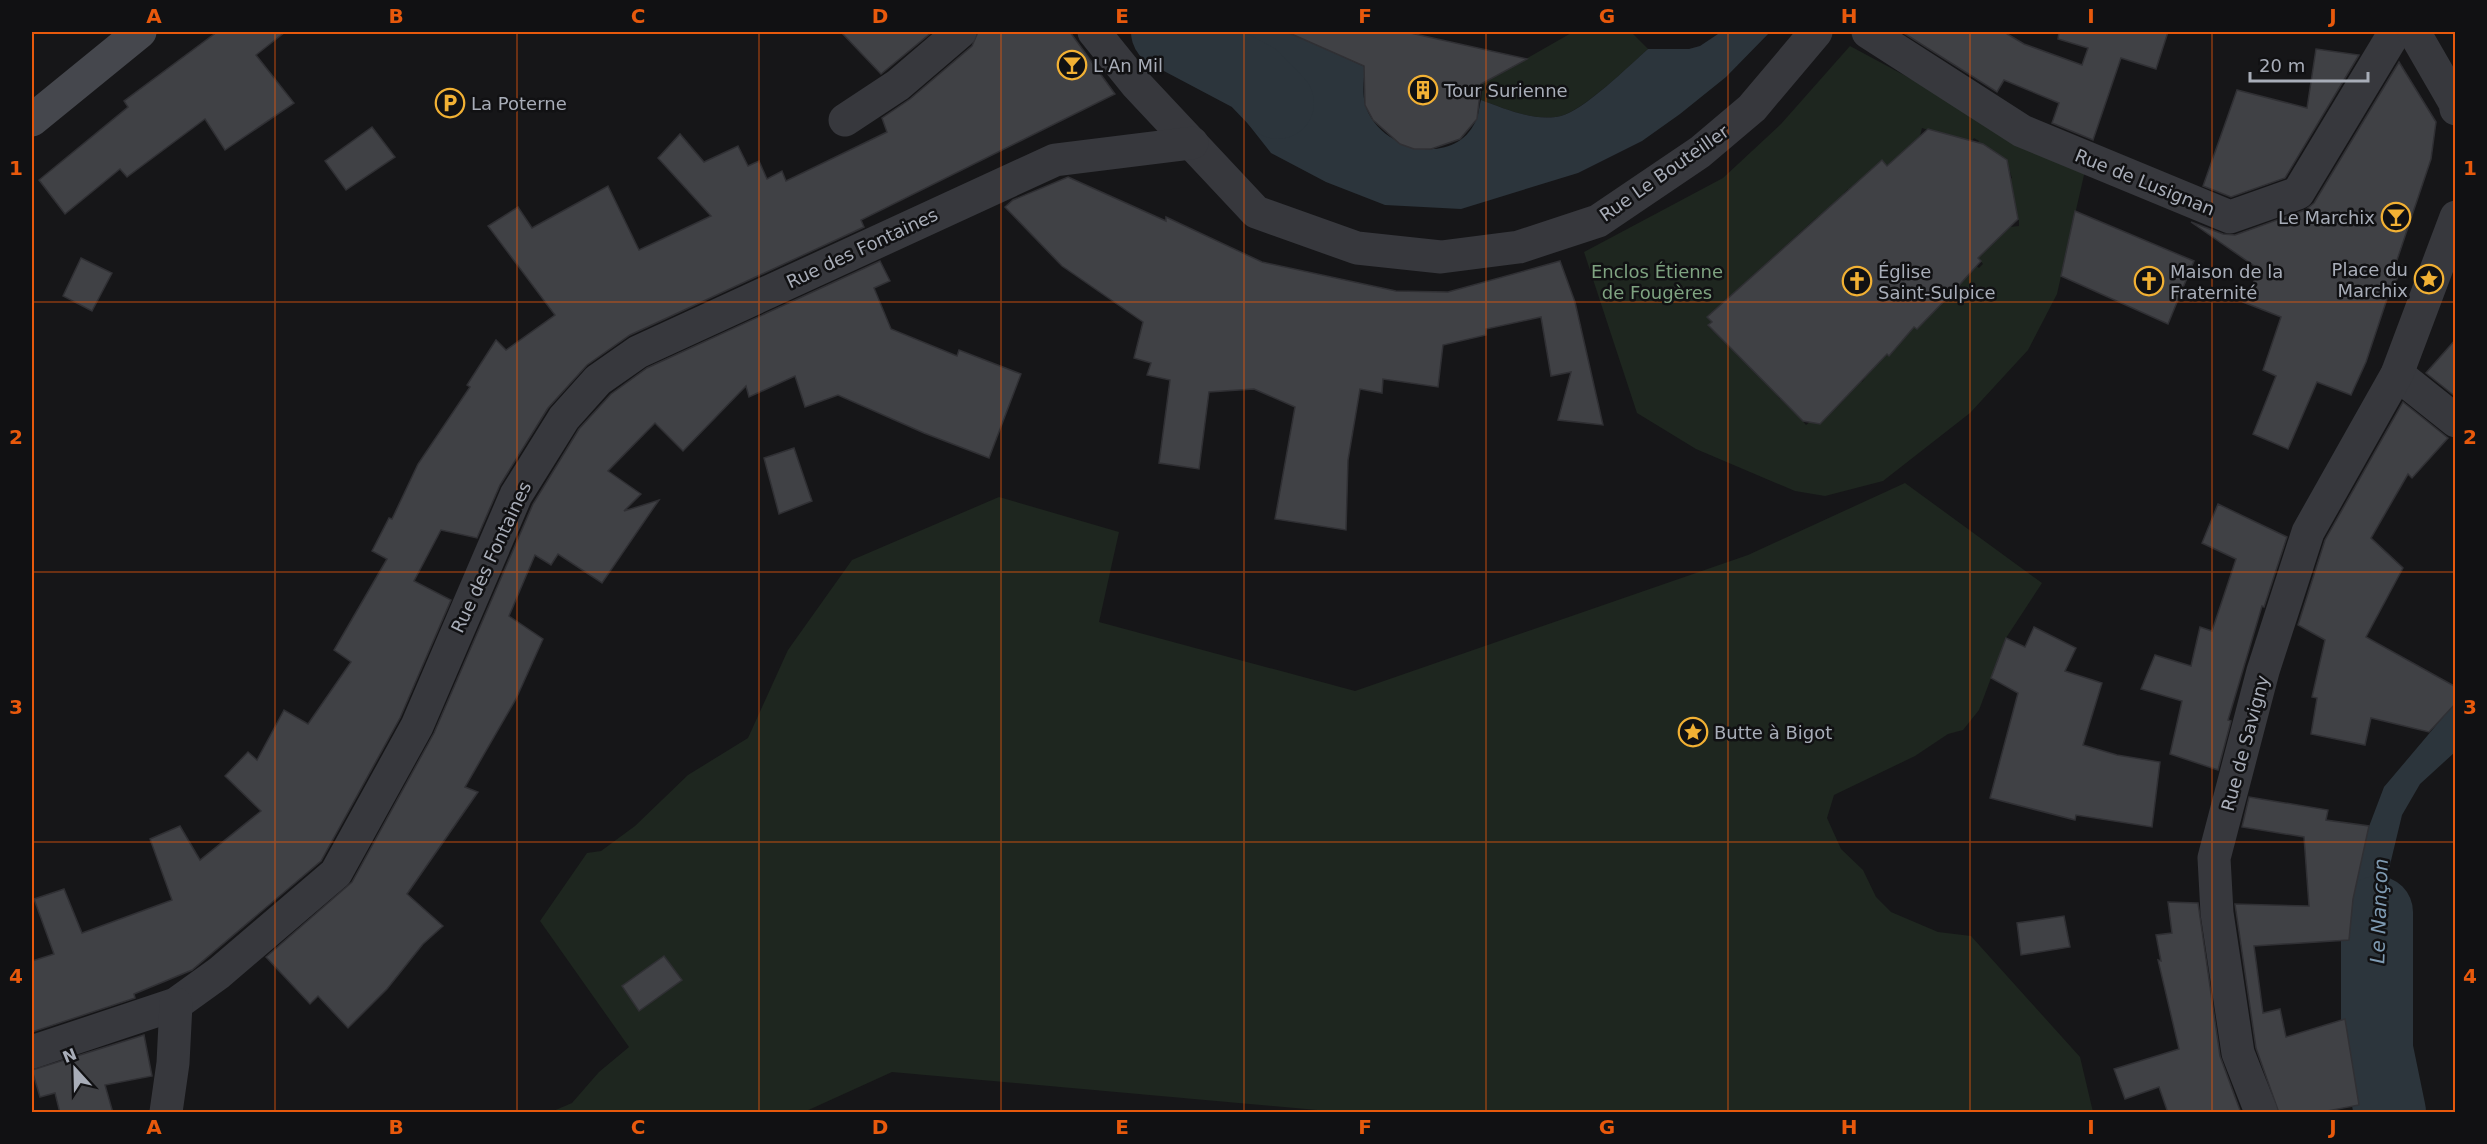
<svg xmlns="http://www.w3.org/2000/svg" width="2487" height="1144" viewBox="0 0 2487 1144" font-family="'DejaVu Sans',sans-serif">
<style>
.green{fill:#1e261f;fill-rule:evenodd}
.water{fill:#2c353c}
.lines{fill:none;stroke-linecap:round;stroke-linejoin:round}
.river{stroke:#2c353c;stroke-width:72}
.building{fill:#404145;stroke:#303034;stroke-width:1.5}
.minor{stroke:#37383d;stroke-width:33}
.secondary{stroke:#45474d;stroke-width:33}
.grid{fill:none;stroke:#e8590c;stroke-width:1.5;stroke-opacity:0.55}
.labels{text-anchor:middle;dominant-baseline:central;stroke-width:5;stroke-linejoin:round;paint-order:stroke}
.poi-label{font-size:18px;fill:#a8adb8;stroke:#111113;text-anchor:start}
.street-label{font-size:18px;fill:#a8adb8;stroke:#111113}
.park-label{font-size:18px;fill:#7fa381;stroke:#111113}
.water-label{font-size:20px;font-style:italic;fill:#7f9bb3;stroke:#111113}
.neatline{fill:none;stroke:#e8590c;stroke-width:2}
.grid-label{font-size:20px;text-anchor:middle;font-weight:bold;fill:#e8590c}
</style>
<rect width="100%" height="100%" fill="#161618"/>
<g class="green">
<path d="M 1573,32 L 1631,32 L 1648,49 C 1631,65 1582,111 1561,116 C 1534,122 1506,109 1481,100 L 1485,68 L 1498,75 Z"/>
<path d="M 1850,46 L 2021,138 L 2086,166 L 2057,294 L 2028,350 L 1970,413 L 1883,481 L 1825,496 L 1795,491 L 1696,449 L 1637,413 L 1584,252 L 1723,178 L 1781,124 ZM 1922,128 L 1969,144 L 1974,138 L 1979,141 L 1974,149 L 2002,174 L 2010,172 L 2012,178 L 2004,181 L 2011,221 L 2019,220 L 2019,226 L 2010,227 L 1978,258 L 1983,264 L 1979,268 L 1973,263 L 1947,289 L 1951,294 L 1948,298 L 1941,293 L 1917,329 L 1911,323 L 1889,356 L 1883,350 L 1861,372 L 1865,378 L 1862,382 L 1856,376 L 1838,394 L 1843,401 L 1816,424 L 1811,421 L 1806,425 L 1802,420 L 1807,415 L 1786,395 L 1780,399 L 1776,394 L 1781,390 L 1746,356 L 1742,360 L 1737,355 L 1741,351 L 1717,327 L 1713,331 L 1708,326 L 1712,322 L 1707,317 L 1816,218 L 1850,199 L 1844,193 L 1848,189 L 1854,196 L 1920,136 Z"/>
<path d="M 1905,483 L 2042,583 L 2006,638 L 1979,710 L 1963,730 L 1948,734 L 1915,756 L 1834,795 L 1827,818 L 1841,849 L 1863,870 L 1876,897 L 1891,912 L 1938,932 L 1971,936 L 2080,1057 L 2093,1112 L 1339,1112 L 892,1072 L 804,1112 L 551,1112 L 572,1103 L 599,1072 L 629,1047 L 540,921 L 587,853 L 601,851 L 635,826 L 688,775 L 748,738 L 788,650 L 852,560 L 999,497 L 1119,532 L 1099,622 L 1355,691 L 1748,555 Z"/>
</g>
<g class="water">
<path d="M 1202,32 L 1289,32 L 1365,67 C 1364,78 1362,92 1365,104 C 1378,151 1457,170 1477,118 C 1479,113 1479,106 1481,100 C 1506,109 1534,122 1561,116 C 1583,111 1630,65 1648,49 L 1689,49 L 1700,46 L 1721,32 L 1770,32 L 1726,77 L 1680,114 L 1642,141 L 1578,173 L 1461,209 L 1385,205 L 1326,182 L 1271,153 L 1193,54 Z"/>
<path d="M 2455,703 L 2455,752 L 2420,784 L 2402,815 L 2381,902 L 2395,1009 L 2359,1015 L 2350,940 L 2356,884 L 2365,837 L 2384,787 Z"/>
<path d="M 2396,1018 L 2411,1112 L 2372,1112 L 2360,1025 Z"/>
</g>
<g class="lines">
<g class="river">
<path d="M 1167,32 L 1254,78 L 1278,103"/>
<path d="M 2377,912 L 2377,1049 L 2390,1112"/>
</g>
</g>
<g class="building">
<path d="M 217,32 L 285,32 L 256,55 L 294,103 L 225,150 L 205,119 L 127,177 L 120,169 L 65,214 L 39,180 L 128,107 L 124,101 Z"/>
<path d="M 841,32 L 932,32 L 881,74 Z"/>
<path d="M 978,32 L 1070,32 L 1115,94 L 861,220 L 864,227 L 630,335 L 587,365 L 548,408 L 500,485 L 477,538 L 441,530 L 414,581 L 451,600 L 400,718 L 321,861 L 192,970 L 134,994 L 135,998 L 32,1032 L 32,961 L 54,954 L 34,899 L 64,889 L 82,933 L 172,900 L 150,839 L 180,826 L 200,860 L 261,811 L 225,776 L 248,752 L 257,760 L 284,710 L 308,724 L 351,662 L 334,650 L 387,559 L 372,551 L 389,518 L 392,519 L 418,464 L 470,387 L 467,385 L 496,340 L 506,350 L 555,315 L 488,226 L 518,207 L 532,228 L 608,186 L 639,250 L 711,216 L 658,158 L 680,134 L 704,162 L 738,146 L 748,166 L 759,161 L 767,179 L 782,171 L 786,181 L 887,132 L 882,118 L 910,99 L 972,46 Z"/>
<path d="M 1287,32 L 1406,32 L 1527,59 L 1481,84 L 1477,119 L 1460,139 L 1431,149 L 1414,149 L 1400,144 L 1373,120 L 1365,105 L 1364,66 Z"/>
<path d="M 1902,32 L 2004,32 L 2024,44 L 2082,65 L 2088,48 L 2058,39 L 2059,32 L 2168,32 L 2156,69 L 2121,58 L 2093,140 L 2052,123 L 2059,103 L 2004,80 L 1997,92 Z"/>
<path d="M 2316,49 L 2359,55 L 2285,178 L 2231,197 L 2203,186 L 2237,90 L 2307,108 Z"/>
<path d="M 2399,62 L 2436,122 L 2431,159 L 2396,263 L 2404,266 L 2388,296 L 2366,362 L 2351,395 L 2317,382 L 2288,449 L 2253,434 L 2276,376 L 2263,370 L 2281,317 L 2243,302 L 2260,270 L 2191,222 L 2223,234 L 2235,235 L 2305,210 L 2314,203 Z"/>
<path d="M 372,127 L 395,157 L 346,190 L 325,161 Z"/>
<path d="M 1928,129 L 1983,144 L 2007,160 L 2018,219 L 1978,258 L 1981,261 L 1952,293 L 1917,329 L 1914,327 L 1889,356 L 1887,354 L 1820,424 L 1803,421 L 1708,325 L 1712,322 L 1707,317 L 1882,160 L 1887,166 Z"/>
<path d="M 1068,177 L 1166,221 L 1166,217 L 1262,262 L 1396,291 L 1448,292 L 1560,261 L 1575,302 L 1603,425 L 1558,420 L 1571,372 L 1551,376 L 1541,317 L 1486,329 L 1486,335 L 1443,345 L 1438,387 L 1383,379 L 1382,393 L 1360,389 L 1348,460 L 1346,530 L 1275,519 L 1295,407 L 1254,389 L 1209,392 L 1199,469 L 1159,463 L 1170,380 L 1147,375 L 1151,363 L 1134,358 L 1143,322 L 1062,266 L 1005,207 L 1013,200 Z"/>
<path d="M 2075,211 L 2194,261 L 2168,324 L 2061,276 Z"/>
<path d="M 81,258 L 112,273 L 92,311 L 63,296 Z"/>
<path d="M 880,261 L 890,281 L 874,288 L 891,329 L 957,356 L 959,350 L 1021,374 L 989,458 L 924,433 L 838,395 L 805,407 L 795,376 L 749,397 L 746,386 L 683,451 L 655,423 L 608,471 L 641,494 L 624,511 L 659,500 L 602,583 L 558,554 L 551,565 L 535,555 L 509,616 L 543,639 L 516,699 L 465,787 L 478,792 L 407,894 L 443,926 L 423,944 L 387,989 L 348,1028 L 318,996 L 310,1004 L 266,957 L 352,882 L 434,733 L 533,504 L 579,429 L 611,394 L 647,368 Z"/>
<path d="M 2456,339 L 2456,397 L 2426,373 Z"/>
<path d="M 2403,402 L 2448,438 L 2412,478 L 2408,474 L 2371,538 L 2403,568 L 2366,637 L 2456,687 L 2456,703 L 2429,732 L 2371,718 L 2365,745 L 2311,734 L 2317,698 L 2312,697 L 2325,640 L 2298,625 L 2325,540 Z"/>
<path d="M 794,448 L 812,501 L 779,514 L 764,458 Z"/>
<path d="M 2218,504 L 2287,537 L 2264,607 L 2262,606 L 2228,720 L 2231,721 L 2218,770 L 2170,754 L 2182,701 L 2141,689 L 2155,655 L 2191,666 L 2200,627 L 2212,631 L 2236,559 L 2202,543 Z"/>
<path d="M 2034,627 L 2076,648 L 2065,671 L 2102,683 L 2083,745 L 2117,755 L 2160,762 L 2152,827 L 2076,815 L 2075,820 L 1990,798 L 2018,693 L 1991,678 L 2006,638 L 2025,647 Z"/>
<path d="M 2249,797 L 2328,810 L 2326,820 L 2369,826 L 2353,899 L 2349,940 L 2254,946 L 2263,1013 L 2280,1009 L 2286,1037 L 2345,1019 L 2359,1105 L 2317,1113 L 2279,1113 L 2256,1048 L 2235,904 L 2309,906 L 2304,837 L 2242,827 Z"/>
<path d="M 2168,902 L 2198,903 L 2220,1056 L 2241,1113 L 2168,1113 L 2159,1087 L 2125,1099 L 2114,1069 L 2179,1049 L 2158,960 L 2161,961 L 2156,935 L 2172,933 Z"/>
<path d="M 2064,916 L 2070,947 L 2021,955 L 2017,923 Z"/>
<path d="M 664,956 L 682,980 L 639,1011 L 622,986 Z"/>
<path d="M 144,1035 L 152,1076 L 105,1085 L 113,1113 L 60,1113 L 55,1093 L 40,1097 L 32,1070 Z"/>
</g>
<g class="lines">
<g class="minor">
<path d="M 1094,32 L 1136,84 L 1256,212 L 1357,248 L 1441,257 L 1519,247 L 1598,221 L 1700,152 L 1752,108 L 1816,32"/>
<path d="M 1868,32 L 2022,131 L 2230,217 L 2298,193 L 2395,32"/>
<path d="M 2414,32 L 2455,103 L 2456,109"/>
<path d="M 845,120 L 898,85 L 960,32"/>
<path d="M 2397,374 L 2456,421"/>
<path d="M 32,1052 L 176,1004 L 219,973 L 336,873 L 417,726 L 516,495 L 564,418 L 598,380 L 638,352 L 1055,160 L 1192,143"/>
<path d="M 166,1112 L 173,1063 L 176,1004"/>
<path d="M 2261,1112 L 2238,1053 L 2217,913 L 2214,858 L 2263,671 L 2308,532 L 2397,374 L 2456,217"/>
</g>
<path class="secondary" d="M 32,120 L 140,32"/>
</g>
<path class="grid" d="M 275,32 L 275,1112M 517,32 L 517,1112M 759,32 L 759,1112M 1001,32 L 1001,1112M 1244,32 L 1244,1112M 1486,32 L 1486,1112M 1728,32 L 1728,1112M 1970,32 L 1970,1112M 2212,32 L 2212,1112M 32,302 L 2456,302M 32,572 L 2456,572M 32,842 L 2456,842"/>
<defs>
<g id="bar-ring" transform="scale(1.5)"><circle r="9.5" fill="#111113" stroke="#f2b134" stroke-width="1.5"/><path d="M-6-5H6L.8 .8V4.5H3.5V6h-7V4.5H-.8V.8Z" fill="#f2b134"/></g>
<g id="building-ring" transform="scale(1.5)"><circle r="9.5" fill="#111113" stroke="#f2b134" stroke-width="1.5"/><path d="M-4-6H4V6H1V3H-1V6H-4ZM-2.5-4.3h1.7v1.8h-1.7ZM.8-4.3h1.7v1.8H.8ZM-2.5-1h1.7V.8h-1.7ZM.8-1h1.7V.8H.8Z" fill="#f2b134"/></g>
<g id="parking-ring" transform="scale(1.5)"><circle r="9.5" fill="#111113" stroke="#f2b134" stroke-width="1.5"/><path d="M-3.5-5.5H1a3.5 3.5 0 0 1 0 7H-1V5.5H-3.5ZM-1-3.4V-.6H.8a1.4 1.4 0 0 0 0-2.8Z" fill="#f2b134"/></g>
<g id="sight-ring" transform="scale(1.5)"><circle r="9.5" fill="#111113" stroke="#f2b134" stroke-width="1.5"/><path d="M0-6L1.8-2.2L6-1.7L2.9 1.2L3.7 5.4L0 3.3L-3.7 5.4L-2.9 1.2L-6-1.7L-1.8-2.2Z" fill="#f2b134"/></g>
<g id="church-ring" transform="scale(1.5)"><circle r="9.5" fill="#111113" stroke="#f2b134" stroke-width="1.5"/><path d="M-1.2-6h2.4v3.5h3.3v2.4h-3.3V6h-2.4V-.1h-3.3v-2.4h3.3Z" fill="#f2b134"/></g>
</defs>
<g fill-rule="evenodd">
<use href="#bar-ring" x="1072" y="65"/>
<use href="#building-ring" x="1423" y="90"/>
<use href="#parking-ring" x="450" y="103"/>
<use href="#bar-ring" x="2396" y="217"/>
<use href="#sight-ring" x="2429" y="279"/>
<use href="#church-ring" x="1857" y="281"/>
<use href="#church-ring" x="2149" y="281"/>
<use href="#sight-ring" x="1693" y="732"/>
</g>
<g class="labels">
<g class="poi-label">
<text x="1093" y="65">L'An Mil</text>
<text x="1444" y="90">Tour Surienne</text>
<text x="471" y="103">La Poterne</text>
<text x="2375" y="217" text-anchor="end">Le Marchix</text>
<text x="2408" y="269" text-anchor="end">Place du<tspan x="2408" dy="21">Marchix</tspan></text>
<text x="1878" y="271">Église<tspan x="1878" dy="21">Saint-Sulpice</tspan></text>
<text x="2170" y="271">Maison de la<tspan x="2170" dy="21">Fraternité</tspan></text>
<text x="1714" y="732">Butte à Bigot</text>
</g>
<g class="street-label">
<text transform="translate(1664 173) rotate(-35)">Rue Le Bouteiller</text>
<text transform="translate(2145 182) rotate(22)">Rue de Lusignan</text>
<text transform="translate(862 248) rotate(-25)">Rue des Fontaines</text>
<text transform="translate(491 557) rotate(-65)">Rue des Fontaines</text>
<text transform="translate(2245 743) rotate(-75)">Rue de Savigny</text>
</g>
<g class="park-label">
<text x="1657" y="271">Enclos Étienne<tspan x="1657" dy="21">de Fougères</tspan></text>
</g>
<g class="water-label">
<text transform="translate(2379 911) rotate(-88)">Le Nançon</text>
</g>
</g>
<rect width="2487" height="1144" fill="none" stroke="#111113" stroke-width="66"/>
<g transform="translate(75 1069) rotate(338)" stroke="#111113" stroke-width="4.5" paint-order="stroke">
<path d="M0-4.5L10 22L0 15L-10 22Z" fill="#a8adb8"/>
<text y="-9" font-size="16" font-weight="bold" text-anchor="middle" fill="#a8adb8">N</text>
</g>
<path d="M2250 72v9h118v-9" fill="none" stroke="#a8adb8" stroke-width="3"/>
<text x="2259" y="72" font-size="18" fill="#a8adb8" stroke="#111113" stroke-width="4.5" paint-order="stroke">20 m</text>
<rect x="33" y="33" width="2421" height="1078" class="neatline"/>
<g class="grid-label">
<text x="154" y="23">A</text>
<text x="396" y="23">B</text>
<text x="638" y="23">C</text>
<text x="880" y="23">D</text>
<text x="1122" y="23">E</text>
<text x="1365" y="23">F</text>
<text x="1607" y="23">G</text>
<text x="1849" y="23">H</text>
<text x="2091" y="23">I</text>
<text x="2333" y="23">J</text>
<text x="16" y="175">1</text>
<text x="2470" y="175">1</text>
<text x="16" y="444">2</text>
<text x="2470" y="444">2</text>
<text x="16" y="714">3</text>
<text x="2470" y="714">3</text>
<text x="16" y="983">4</text>
<text x="2470" y="983">4</text>
<text x="154" y="1134">A</text>
<text x="396" y="1134">B</text>
<text x="638" y="1134">C</text>
<text x="880" y="1134">D</text>
<text x="1122" y="1134">E</text>
<text x="1365" y="1134">F</text>
<text x="1607" y="1134">G</text>
<text x="1849" y="1134">H</text>
<text x="2091" y="1134">I</text>
<text x="2333" y="1134">J</text>
</g>
</svg>
